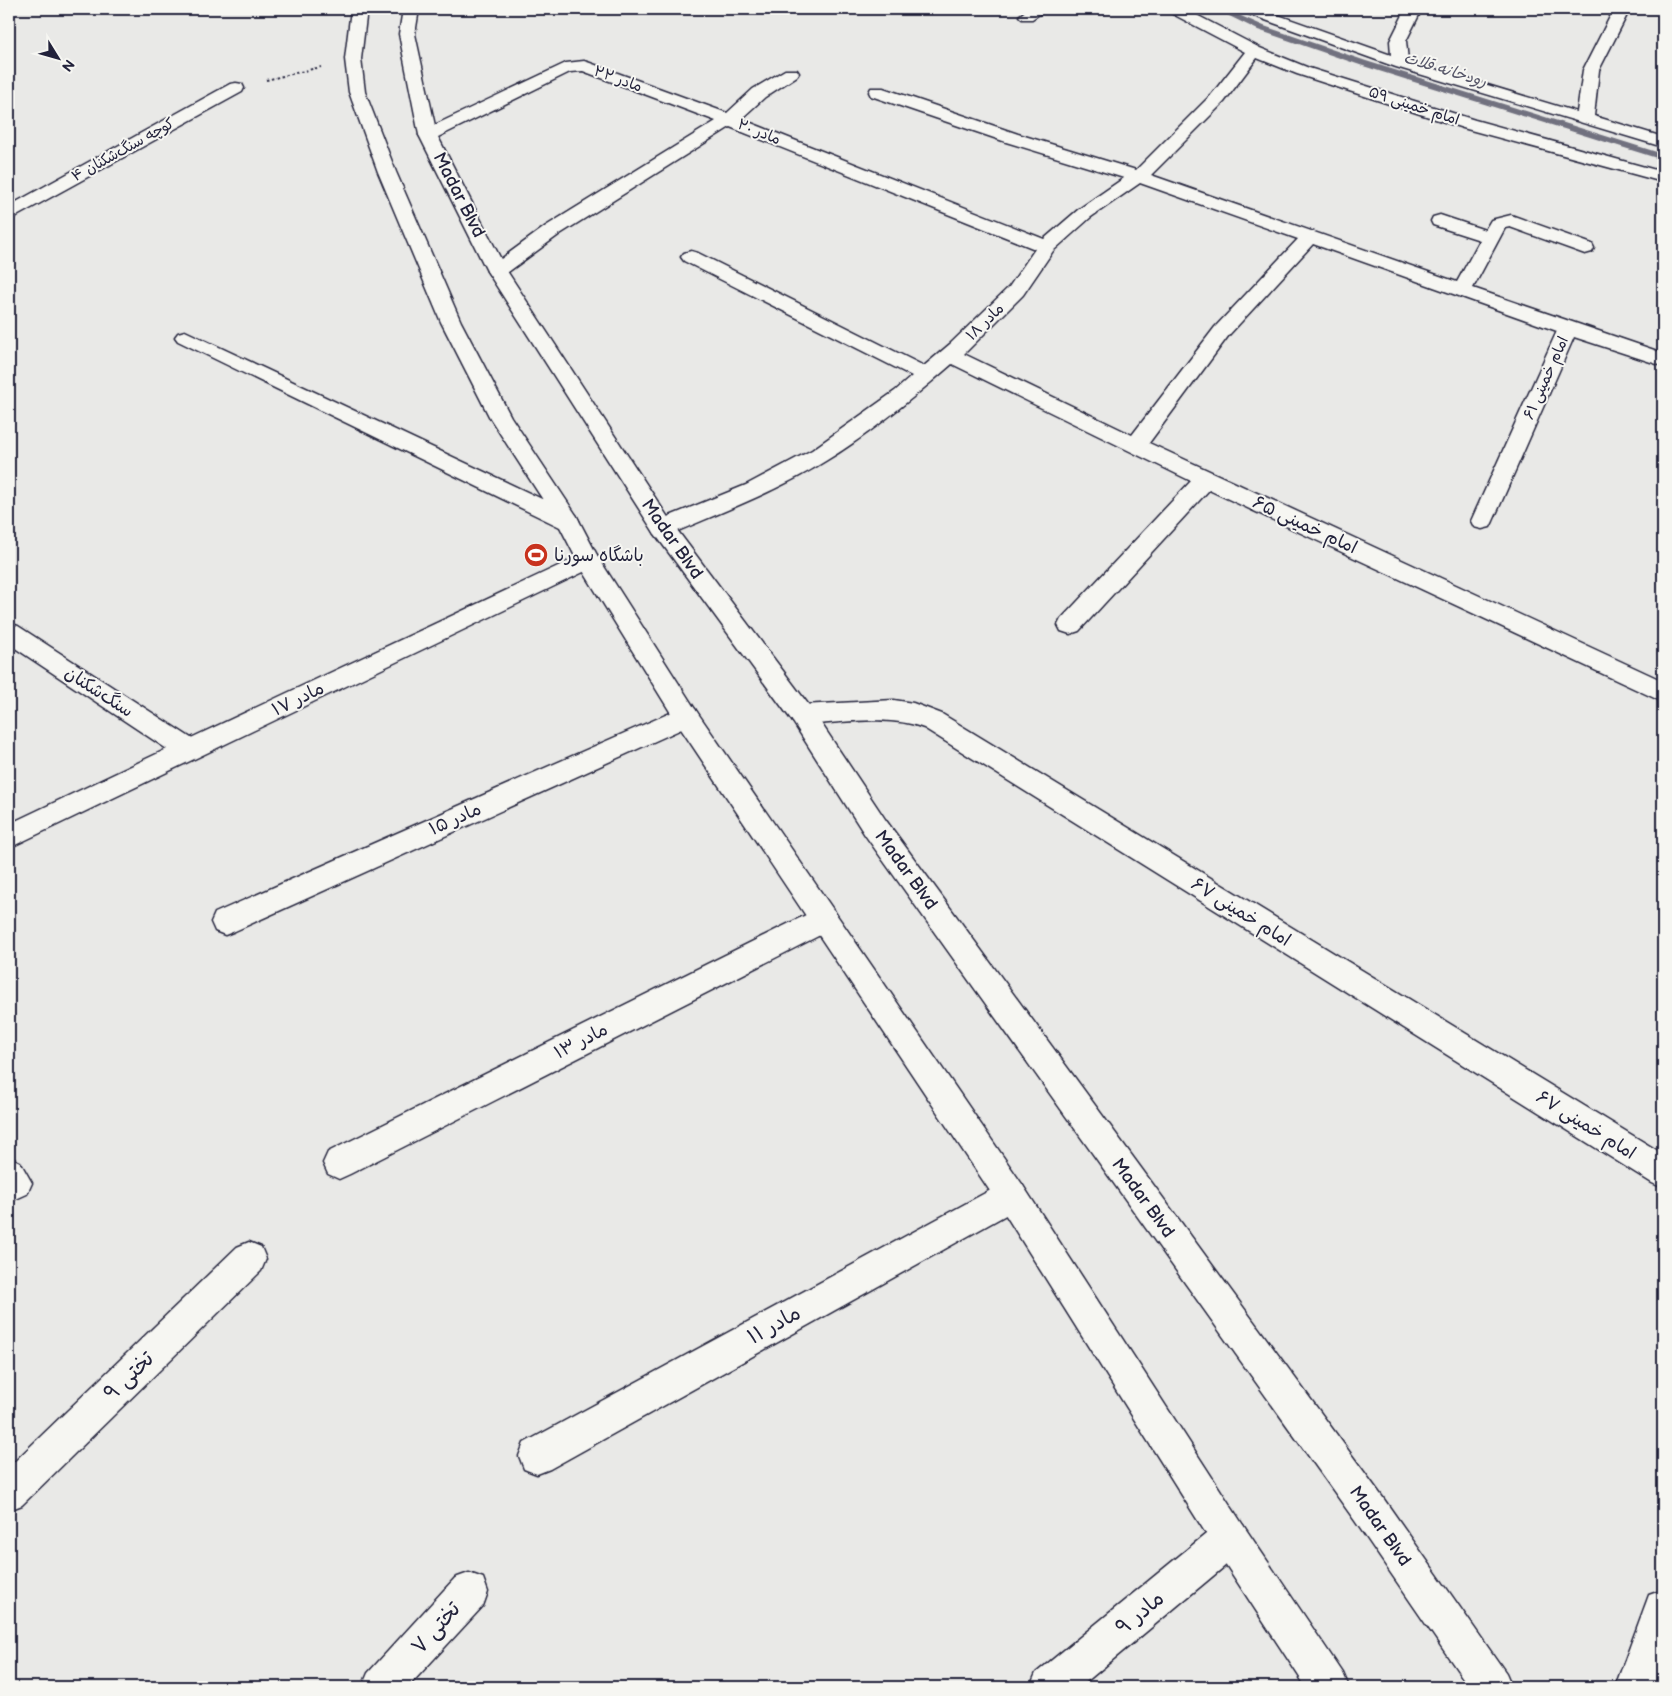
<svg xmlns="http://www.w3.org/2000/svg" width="1672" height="1696" viewBox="0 0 1672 1696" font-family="'Balsamiq Sans','Playpen Sans Arabic',sans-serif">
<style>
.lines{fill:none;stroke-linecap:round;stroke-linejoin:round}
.stream{fill:#71717f;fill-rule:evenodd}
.minor-casing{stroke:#22223b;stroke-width:3}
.major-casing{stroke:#22223b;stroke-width:3}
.path{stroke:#22223b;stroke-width:2;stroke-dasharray:2.5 2.5;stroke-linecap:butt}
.minor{fill:#f6f6f2;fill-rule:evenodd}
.major{fill:#f6f6f2;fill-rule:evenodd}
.labels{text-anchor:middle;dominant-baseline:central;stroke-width:4;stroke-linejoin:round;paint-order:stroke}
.far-street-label{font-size:15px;fill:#22223b;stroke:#f6f6f2}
.far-water-label{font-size:16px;font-style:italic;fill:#565668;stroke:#f6f6f2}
.street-label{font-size:18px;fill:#22223b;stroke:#f6f6f2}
.poi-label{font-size:18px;fill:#22223b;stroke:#f6f6f2;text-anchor:start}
.near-street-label{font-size:21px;fill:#22223b;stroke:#f6f6f2}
</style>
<rect width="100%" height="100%" fill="#e9e9e7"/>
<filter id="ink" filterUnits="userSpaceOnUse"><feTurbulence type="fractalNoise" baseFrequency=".02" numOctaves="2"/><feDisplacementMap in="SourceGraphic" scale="10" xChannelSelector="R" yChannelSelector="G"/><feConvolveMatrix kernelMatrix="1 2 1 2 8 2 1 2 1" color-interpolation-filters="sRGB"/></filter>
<g filter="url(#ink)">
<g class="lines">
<path class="stream" d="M 1215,9 L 1225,9 L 1264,26 L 1366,61 L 1663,154 L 1663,160 L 1360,65 L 1258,30 Z"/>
<g class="minor-casing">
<g id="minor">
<path d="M 1028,9 L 1047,9 L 1032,19 L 1022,19 L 1019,16 Z"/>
<path d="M 1166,9 L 1185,9 L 1260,48 L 1309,68 L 1475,120 L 1663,172 L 1663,182 L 1463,128 L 1297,74 L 1257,58 L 1224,102 L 1151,175 L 1457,282 L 1480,240 L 1433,225 L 1431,221 L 1433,217 L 1440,215 L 1485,230 L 1491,220 L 1511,215 L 1592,244 L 1594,248 L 1592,252 L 1585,254 L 1510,227 L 1505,228 L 1473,288 L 1663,353 L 1663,366 L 1574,337 L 1493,521 L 1490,527 L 1482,529 L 1474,527 L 1471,521 L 1557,331 L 1313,244 L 1229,335 L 1149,443 L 1663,681 L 1663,702 L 1209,490 L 1079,631 L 1070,634 L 1061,631 L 1058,625 L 1061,619 L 1191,481 L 952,364 C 914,397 870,434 827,460 C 778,491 724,511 671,534 L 663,536 L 655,534 L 652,528 L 655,522 L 746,485 L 812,450 L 895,391 L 912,376 L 684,261 L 681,257 L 684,253 L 691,251 L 698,253 L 924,366 L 950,344 L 1009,287 L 1035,249 L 730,127 L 560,234 L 504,275 L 497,277 L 490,275 L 487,271 L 490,267 L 546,226 L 716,121 L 583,71 L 570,72 L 434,139 L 428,140 L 422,139 L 419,135 L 422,131 L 566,63 L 584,61 L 590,63 L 727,113 L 753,89 L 785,70 L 797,70 L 799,73 L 797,76 L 765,97 L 741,119 L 1044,239 L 1079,209 L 1124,178 L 1006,142 L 871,96 L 869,92 L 871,88 L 883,88 L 1018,134 L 1136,170 L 1212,94 L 1245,52 L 1169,12 ZM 1140,183 L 1298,239 L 1215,327 L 1132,435 L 964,354 L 1023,295 L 1053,251 L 1091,217 Z"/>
<path d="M 1240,9 L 1261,9 L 1391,55 L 1390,41 L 1406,9 L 1422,9 L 1406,41 L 1408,61 L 1577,112 L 1583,70 L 1614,9 L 1630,9 L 1599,70 L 1594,116 L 1663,137 L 1663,147 L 1396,67 L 1243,12 Z"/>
<path d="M 236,83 L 242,84 L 244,88 L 242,92 L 15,217 L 9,218 L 9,206 L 230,84 Z"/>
<path d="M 185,331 L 576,515 L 579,521 L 576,527 L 568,529 L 560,527 L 178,341 L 175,337 L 178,333 Z"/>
<path d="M 588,552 L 596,554 L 600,560 L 596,566 L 9,848 L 9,824 L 167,749 L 9,644 L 9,623 L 18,626 L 191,738 Z"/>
<path d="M 894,700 L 913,703 L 942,714 L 1663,1154 L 1663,1188 L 1652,1183 L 924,728 C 888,714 841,723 802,725 L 793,722 L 789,715 L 793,708 L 802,705 Z"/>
<path d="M 686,706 L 695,709 L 699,716 L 695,723 L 235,931 L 225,935 L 215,931 L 211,922 L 215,913 Z"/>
<path d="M 824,906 L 834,910 L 838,919 L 834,928 L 350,1174 L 339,1179 L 328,1174 L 323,1163 L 328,1152 Z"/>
<path d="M 9,1157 L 20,1162 L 32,1183 L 27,1194 L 16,1199 L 9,1196 Z"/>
<path d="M 1011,1179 L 1022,1184 L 1027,1195 L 1022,1206 L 550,1469 L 537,1474 L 524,1469 L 519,1456 L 524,1443 Z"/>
<path d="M 249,1242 L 261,1247 L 266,1259 L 261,1271 L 22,1505 L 9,1510 L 9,1467 L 237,1247 Z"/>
<path d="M 1230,1519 L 1243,1525 L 1249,1538 L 1243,1551 L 1080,1687 L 1030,1687 L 1036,1673 L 1217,1525 Z"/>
<path d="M 469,1573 L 483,1578 L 488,1592 L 483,1606 L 408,1687 L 362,1687 L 368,1673 L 455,1578 Z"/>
<path d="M 1663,1590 L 1663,1663 L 1655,1687 L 1615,1687 L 1649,1595 Z"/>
</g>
</g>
<g class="major-casing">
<g id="major">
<path d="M 351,9 L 367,9 L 361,59 L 365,92 L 396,172 L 461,322 L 511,417 L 576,515 L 598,557 L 695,709 L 1022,1184 L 1243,1525 L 1343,1673 L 1349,1687 L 1306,1687 L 1217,1551 L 1000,1206 L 677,723 L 580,566 L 558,523 L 490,418 L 441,322 L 378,172 L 349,92 L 345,59 Z"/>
<path d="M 403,9 L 419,9 L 415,34 L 437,135 L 507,271 L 671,522 L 811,708 L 885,819 L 1381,1495 L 1506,1673 L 1512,1687 L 1469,1687 L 1355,1521 L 865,835 L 793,722 L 655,534 L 487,271 L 419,135 L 399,34 Z"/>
</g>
</g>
<path class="path" d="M 266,80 L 321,67"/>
<use href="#minor" class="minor"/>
<use href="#major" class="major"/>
</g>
</g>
<defs>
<g id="stadium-disc" transform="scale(1.25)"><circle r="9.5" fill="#c8321e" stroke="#f6f6f2"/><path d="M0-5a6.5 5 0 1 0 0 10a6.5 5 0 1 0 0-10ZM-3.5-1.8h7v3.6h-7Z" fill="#fff"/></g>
</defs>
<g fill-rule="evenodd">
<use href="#stadium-disc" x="536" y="555"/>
</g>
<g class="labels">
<g class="far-street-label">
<text transform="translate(618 79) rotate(20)">مادر ۲۲</text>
<text transform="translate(1414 106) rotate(18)">امام خمینی ۵۹</text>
<text transform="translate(759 132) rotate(22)">مادر ۲۰</text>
<text transform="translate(123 150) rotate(-29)">کوچه سنگ‌شکنان ۴</text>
<text transform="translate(985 322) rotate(-44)">مادر ۱۸</text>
<text transform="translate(1546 378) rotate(-66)">امام خمینی ۶۱</text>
</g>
<g class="far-water-label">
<text transform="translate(1445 70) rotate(17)">رودخانه قلات</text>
</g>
<g class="street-label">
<text transform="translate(459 195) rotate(63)">Madar Blvd</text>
<text transform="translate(1305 525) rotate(25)">امام خمینی ۶۵</text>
<text transform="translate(672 539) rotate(55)">Madar Blvd</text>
<text transform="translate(99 692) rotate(33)">سنگ‌شکنان</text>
<text transform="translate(298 699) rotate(-26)">مادر ۱۷</text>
<text transform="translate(455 819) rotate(-24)">مادر ۱۵</text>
<text transform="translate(906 870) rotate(54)">Madar Blvd</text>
<text transform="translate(1241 912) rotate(32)">امام خمینی ۶۷</text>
<text transform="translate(581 1041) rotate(-27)">مادر ۱۳</text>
<text transform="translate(1586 1125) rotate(32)">امام خمینی ۶۷</text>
<text transform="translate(1143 1198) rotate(54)">Madar Blvd</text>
<text transform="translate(1380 1526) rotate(55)">Madar Blvd</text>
</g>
<g class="poi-label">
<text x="554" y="555">باشگاه سورنا</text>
</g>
<g class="near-street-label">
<text transform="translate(774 1325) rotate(-29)">مادر ۱۱</text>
<text transform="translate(129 1376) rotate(-44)">تختی ۹</text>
<text transform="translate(1140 1613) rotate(-40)">مادر ۹</text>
<text transform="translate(436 1628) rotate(-48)">تختی ۷</text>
</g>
</g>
<rect width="1672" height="1696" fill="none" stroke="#f6f6f2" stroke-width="30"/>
<rect x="15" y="15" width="1642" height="1666" fill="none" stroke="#22223b" stroke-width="2" filter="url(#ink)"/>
<g transform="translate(58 58) rotate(127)" stroke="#f6f6f2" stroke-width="4" paint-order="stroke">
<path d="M0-4L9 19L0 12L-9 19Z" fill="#22223b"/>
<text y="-8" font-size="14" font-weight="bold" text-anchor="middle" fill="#22223b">N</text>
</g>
</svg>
